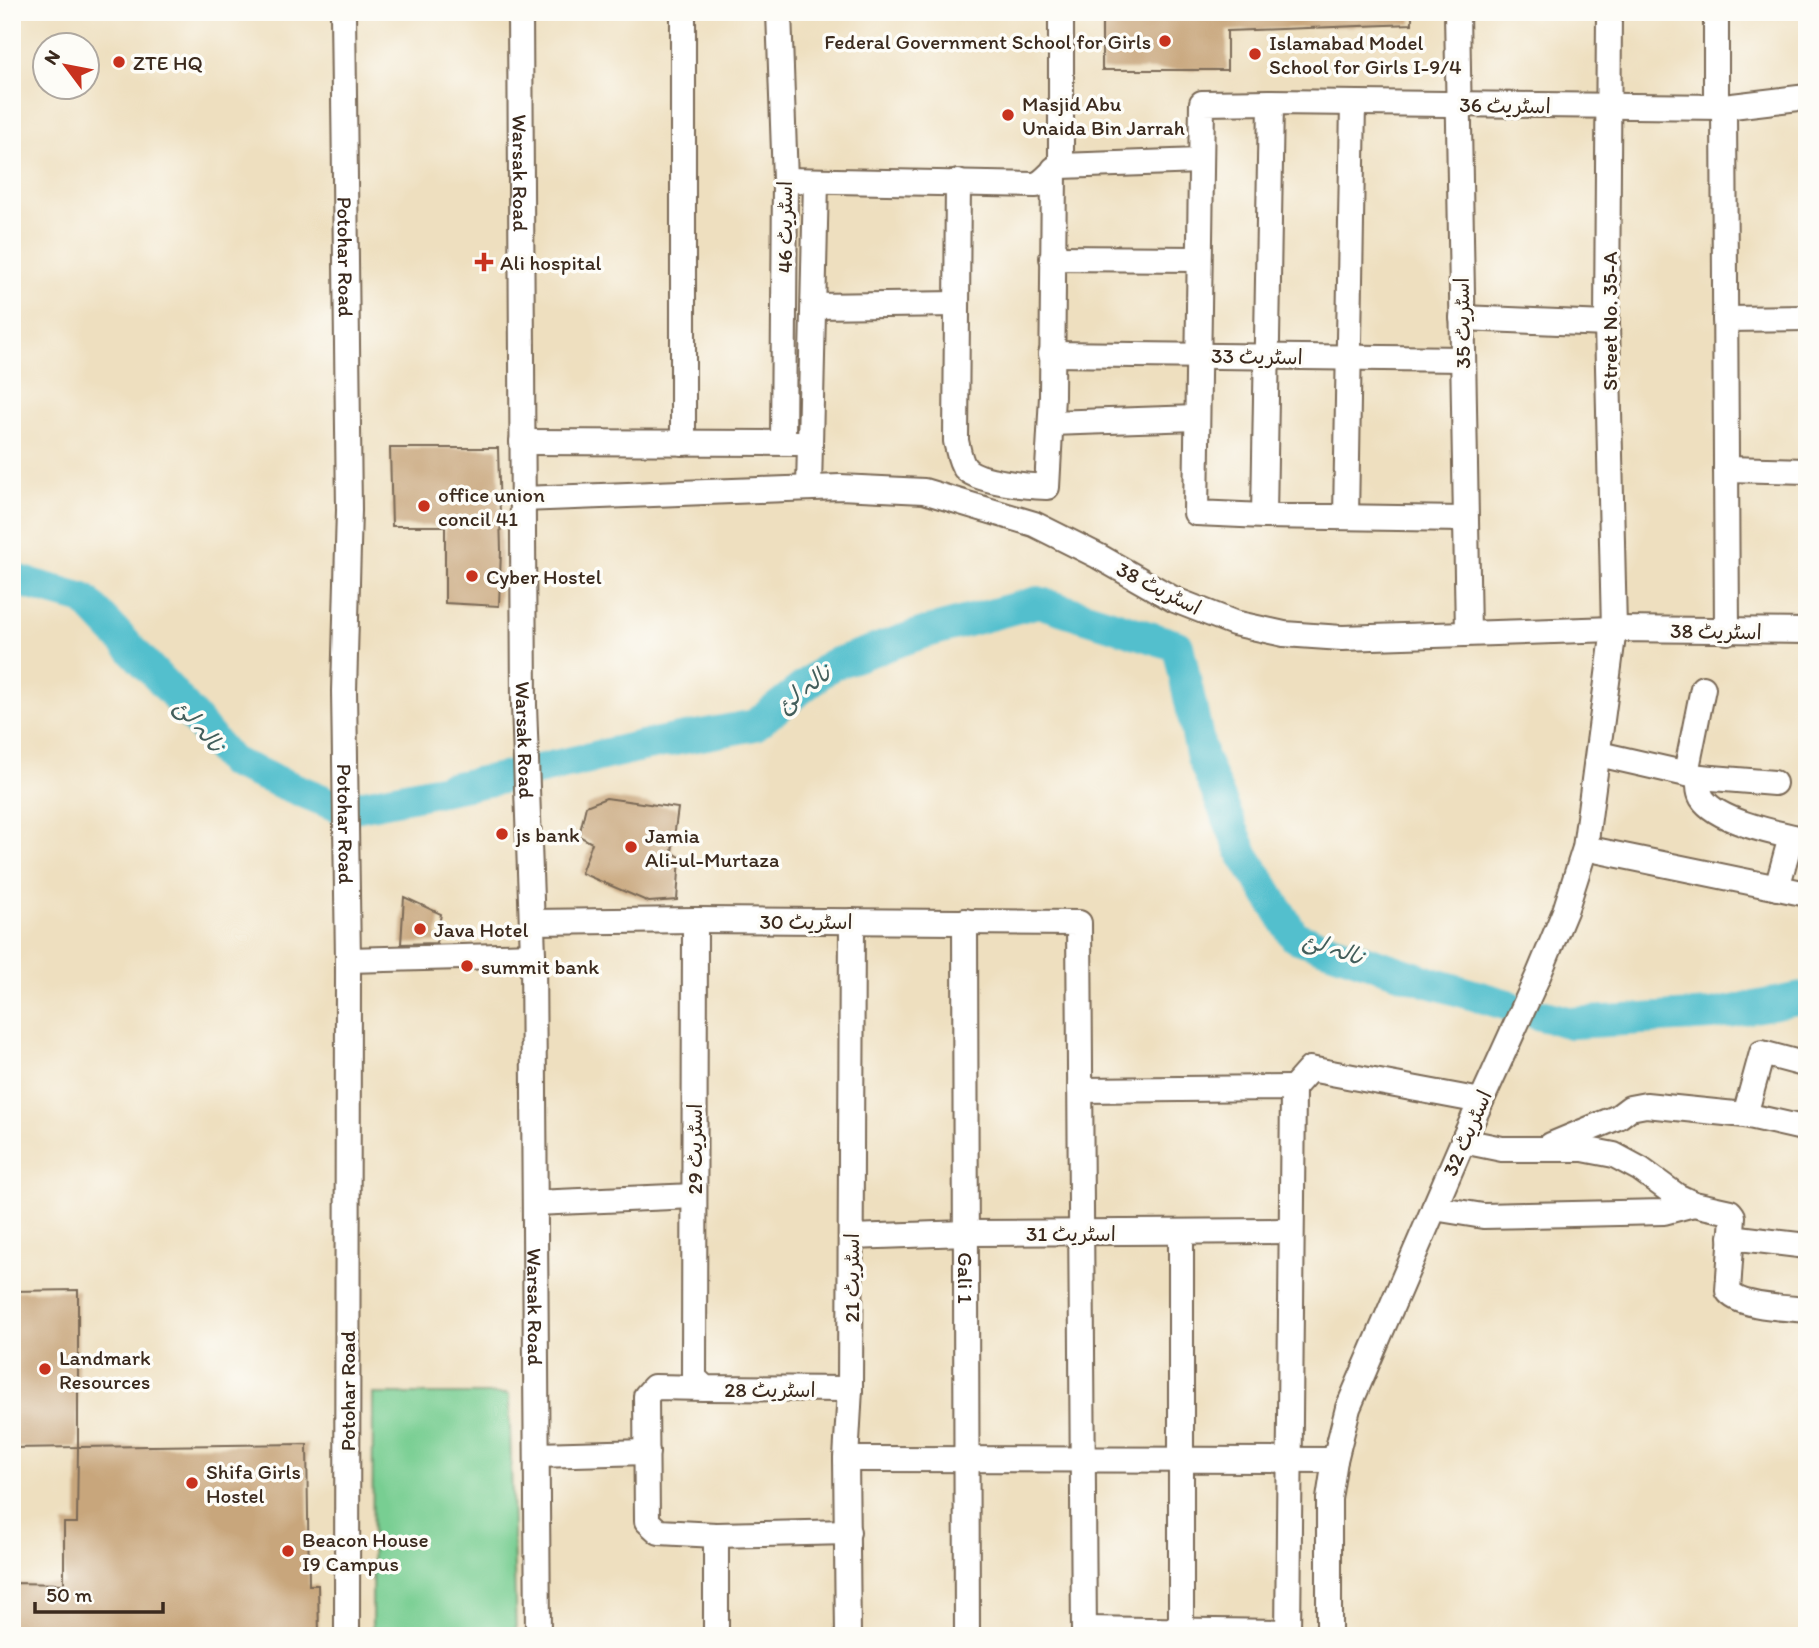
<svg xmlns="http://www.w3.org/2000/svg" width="1819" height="1648" viewBox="0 0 1819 1648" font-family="Itim,'Playpen Sans Arabic',sans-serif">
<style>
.green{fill:#78ce92;stroke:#5a7c58;stroke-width:2}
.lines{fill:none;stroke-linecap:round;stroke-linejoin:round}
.river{stroke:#53bfcd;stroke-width:32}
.building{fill:#c8a67c}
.minor-casing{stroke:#7a6956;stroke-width:28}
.minor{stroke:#fff;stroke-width:24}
.poi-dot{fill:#c8321e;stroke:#fdfcf7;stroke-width:2.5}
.labels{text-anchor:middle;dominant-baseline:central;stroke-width:7;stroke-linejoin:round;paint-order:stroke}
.poi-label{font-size:21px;fill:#3b2a1e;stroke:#fdfcf7;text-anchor:start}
.street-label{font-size:21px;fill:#3b2a1e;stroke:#fdfcf7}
.water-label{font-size:23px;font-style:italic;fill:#435e5b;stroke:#fdfcf7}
</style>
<rect width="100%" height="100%" fill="#fdfcf7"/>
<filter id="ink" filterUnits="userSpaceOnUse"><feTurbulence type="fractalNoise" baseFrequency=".0143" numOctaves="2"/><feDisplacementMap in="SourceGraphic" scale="14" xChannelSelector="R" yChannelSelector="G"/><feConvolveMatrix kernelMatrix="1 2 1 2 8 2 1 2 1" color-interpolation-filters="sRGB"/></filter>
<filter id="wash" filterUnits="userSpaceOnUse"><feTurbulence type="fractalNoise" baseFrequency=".00686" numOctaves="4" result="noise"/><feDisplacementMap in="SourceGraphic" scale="28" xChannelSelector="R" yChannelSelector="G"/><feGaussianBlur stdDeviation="1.57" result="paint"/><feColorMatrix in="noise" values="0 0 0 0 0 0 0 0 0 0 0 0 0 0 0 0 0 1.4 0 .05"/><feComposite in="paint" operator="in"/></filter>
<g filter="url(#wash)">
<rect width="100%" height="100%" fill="#eedfbf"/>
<path class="green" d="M 373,1394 L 509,1394 L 516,1636 L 372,1636 Z"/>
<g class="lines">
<g class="river">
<path d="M 12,579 L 84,599 L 173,693 L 231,762 L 344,809 L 502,778 L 642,746 L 755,725 L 831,665 L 923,633 L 1038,602 L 1178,646 L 1202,757 L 1243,854 L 1295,937 L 1429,982 L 1508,1005"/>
<path d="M 1537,1014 L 1571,1023 L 1712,1015 L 1807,997"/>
</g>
</g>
<g id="blocks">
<g class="building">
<path d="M 1102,12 L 1412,12 L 1412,24 L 1227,31 L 1227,70 L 1102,70 Z"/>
<path d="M 390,448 L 498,448 L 501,550 L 499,606 L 445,603 L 445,526 L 392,526 Z"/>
<path d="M 606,798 L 678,808 L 672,852 L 680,857 L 677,900 L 649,902 L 581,873 L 592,843 L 579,836 L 586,806 Z"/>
<path d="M 404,897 L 441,914 L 436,943 L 401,944 Z"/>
<path d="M 78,1290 L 78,1447 L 12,1448 L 12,1291 Z"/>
<path d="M 307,1444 L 309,1585 L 318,1585 L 319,1636 L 12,1636 L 12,1583 L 64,1584 L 64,1523 L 77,1523 L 78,1447 Z"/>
</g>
</g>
</g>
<g filter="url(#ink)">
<use href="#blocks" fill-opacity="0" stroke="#7a6956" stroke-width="2"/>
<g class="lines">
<g class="minor-casing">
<g id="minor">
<path id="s1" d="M 343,12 L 349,510 L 344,691 L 348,960 L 347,1636"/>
<path id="s2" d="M 520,12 L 524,705 L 533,955 L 538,1636"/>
<path d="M 683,12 L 683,443"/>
<path d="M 779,12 L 785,180 L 783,442"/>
<path d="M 1457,12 L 1468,633"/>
<path d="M 1716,107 L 1716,12"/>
<path d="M 1724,107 L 1727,632"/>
<path d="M 1061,166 L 1061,12"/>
<path d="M 785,180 L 1036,185 C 1047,180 1051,170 1061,166 L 1200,161"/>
<path d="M 958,182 L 956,441 C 958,449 960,462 965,468 C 977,482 1028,486 1047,487 L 1052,396 L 1054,169"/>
<path d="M 1052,258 L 1199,259"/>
<path d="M 814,306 L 957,304"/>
<path d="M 1462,318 L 1607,324"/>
<path d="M 1725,319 L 1807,318"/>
<path d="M 1051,354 L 1463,359"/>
<path d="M 1051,423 L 1196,418"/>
<path d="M 522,442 L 800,443"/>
<path d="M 1726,469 L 1807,471"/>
<path d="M 809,488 L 816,181"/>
<path d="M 522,499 L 840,487 L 924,491 L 1034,524 L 1098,556 L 1175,600 L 1234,623 L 1284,634 L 1342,638 L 1614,629 L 1807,631"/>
<path d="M 1264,516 L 1271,102"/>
<path d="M 1346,517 L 1353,103"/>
<path d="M 1464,519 L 1264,516 L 1196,513 L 1202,103 L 1271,102 L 1724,107 L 1807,97"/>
<path d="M 1599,754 L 1700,777 L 1774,783"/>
<path d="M 1686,773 L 1703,688"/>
<path d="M 1700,777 C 1699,784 1698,791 1702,798 C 1717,822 1780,834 1807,840"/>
<path d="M 1585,848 L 1807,894"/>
<path d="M 1777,888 L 1791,837"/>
<path d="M 695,920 L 694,1378 L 705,1388 L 850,1389"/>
<path id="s3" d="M 965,921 L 967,1636"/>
<path d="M 533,922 L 695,920 L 1079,923 L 1084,1636"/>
<path d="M 348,960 L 533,955"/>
<path d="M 1293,1088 L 1310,1069 L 1481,1101"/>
<path d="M 1080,1090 L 1293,1088 L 1288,1636"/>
<path d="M 1745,1115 L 1762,1053 L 1807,1065"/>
<path d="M 1463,1141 L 1502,1149 L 1583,1149 L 1614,1155 L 1640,1169 L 1677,1196 L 1694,1204 L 1730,1212 L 1733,1216 L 1728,1291 C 1738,1307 1788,1308 1807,1310"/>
<path d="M 1551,1145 L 1618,1117 L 1630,1108 L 1646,1105 L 1745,1115 L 1807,1129"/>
<path d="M 535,1203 L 694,1196"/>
<path d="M 1434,1208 L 1483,1216 L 1664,1212 L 1694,1204"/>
<path d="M 851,1237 L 966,1233 L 1291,1231"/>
<path d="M 1731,1237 L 1807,1246"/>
<path d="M 705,1388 L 654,1387 L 646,1396 L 647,1521 L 659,1532 L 716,1535 L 848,1532"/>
<path d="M 537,1455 L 647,1452"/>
<path d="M 846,1459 L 1335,1460"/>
<path d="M 716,1535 L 716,1636"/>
<path d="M 1084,1629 L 1288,1632"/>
<path d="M 1181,1629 L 1181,1232"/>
<path d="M 848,1636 L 846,1459 L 850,1389 L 852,921"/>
<path d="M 1329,1636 L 1329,1499 L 1335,1460 L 1348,1408 L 1463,1141 L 1538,976 L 1565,911 L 1585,848 L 1614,629 L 1607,324 L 1609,12"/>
</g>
</g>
<use href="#minor" class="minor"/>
</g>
</g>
<g class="poi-dot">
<circle cx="1165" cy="41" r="7"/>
<circle cx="1255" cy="54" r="7"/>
<circle cx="119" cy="62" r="7"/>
<circle cx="1008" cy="115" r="7"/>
<path d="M480.5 251.5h7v7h7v7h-7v7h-7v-7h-7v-7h7z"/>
<circle cx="424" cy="506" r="7"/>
<circle cx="472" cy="576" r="7"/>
<circle cx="502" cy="834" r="7"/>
<circle cx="631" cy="847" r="7"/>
<circle cx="420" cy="929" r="7"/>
<circle cx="467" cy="966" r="7"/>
<circle cx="45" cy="1369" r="7"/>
<circle cx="192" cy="1483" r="7"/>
<circle cx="288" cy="1551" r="7"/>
</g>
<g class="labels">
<g class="poi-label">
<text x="1151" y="41" text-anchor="end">Federal Government School for Girls</text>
<text x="1269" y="42">Islamabad Model<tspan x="1269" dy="24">School for Girls I-9/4</tspan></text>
<text x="133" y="62">ZTE HQ</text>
<text x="1022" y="103">Masjid Abu<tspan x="1022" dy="24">Unaida Bin Jarrah</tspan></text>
<text x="500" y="262">Ali hospital</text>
<text x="438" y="494">office union<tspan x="438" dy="24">concil 41</tspan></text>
<text x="486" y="576">Cyber Hostel</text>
<text x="516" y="834">js bank</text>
<text x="645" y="835">Jamia<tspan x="645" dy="24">Ali-ul-Murtaza</tspan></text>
<text x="434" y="929">Java Hotel</text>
<text x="481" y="966">summit bank</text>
<text x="59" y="1357">Landmark<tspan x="59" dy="24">Resources</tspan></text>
<text x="206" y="1471">Shifa Girls<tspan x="206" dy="24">Hostel</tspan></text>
<text x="302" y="1539">Beacon House<tspan x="302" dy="24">I9 Campus</tspan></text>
</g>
<g class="street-label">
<text transform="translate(1505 105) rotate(1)">اسٹریٹ 36</text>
<text stroke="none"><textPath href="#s2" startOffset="161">Warsak Road</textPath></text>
<text transform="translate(784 227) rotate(-90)">اسٹریٹ 46</text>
<text stroke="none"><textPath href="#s1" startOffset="245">Potohar Road</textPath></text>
<text transform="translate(1609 321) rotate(-90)">Street No. 35-A</text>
<text transform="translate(1462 323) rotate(-91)">اسٹریٹ 35</text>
<text transform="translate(1257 356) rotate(1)">اسٹریٹ 33</text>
<text transform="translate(1159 588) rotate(27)">اسٹریٹ 38</text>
<text transform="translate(1716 631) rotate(1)">اسٹریٹ 38</text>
<text stroke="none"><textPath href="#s2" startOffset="728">Warsak Road</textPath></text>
<text stroke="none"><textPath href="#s1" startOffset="812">Potohar Road</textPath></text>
<text x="806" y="921">اسٹریٹ 30</text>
<text transform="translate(1467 1133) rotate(-66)">اسٹریٹ 32</text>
<text transform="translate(694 1149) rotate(-90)">اسٹریٹ 29</text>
<text x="1071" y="1233">اسٹریٹ 31</text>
<text transform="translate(851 1278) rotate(-90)">اسٹریٹ 21</text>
<text stroke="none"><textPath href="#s3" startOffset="357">Gali 1</textPath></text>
<text stroke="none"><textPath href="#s2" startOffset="1295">Warsak Road</textPath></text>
<text x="770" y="1389">اسٹریٹ 28</text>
<text transform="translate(347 1391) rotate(-90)">Potohar Road</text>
</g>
<g class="water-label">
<text transform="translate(804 688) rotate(-37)">نالہ لئ</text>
<text transform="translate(200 726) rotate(50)">نالہ لئ</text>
<text transform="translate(1334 948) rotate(19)">نالہ لئ</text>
</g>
</g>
<rect width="1819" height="1648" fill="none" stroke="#fdfcf7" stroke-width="42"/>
<g transform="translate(66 66) rotate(302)"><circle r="33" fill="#fdfcf7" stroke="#afa8a0" stroke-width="2"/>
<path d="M0-5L12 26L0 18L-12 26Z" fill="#c8321e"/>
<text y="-10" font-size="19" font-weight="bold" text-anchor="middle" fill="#3b2a1e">N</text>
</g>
<path d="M35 1602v10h128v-10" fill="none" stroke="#3b2a1e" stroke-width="3.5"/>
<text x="46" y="1602" font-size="21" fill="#3b2a1e" stroke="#fdfcf7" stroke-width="5" paint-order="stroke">50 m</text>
</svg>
